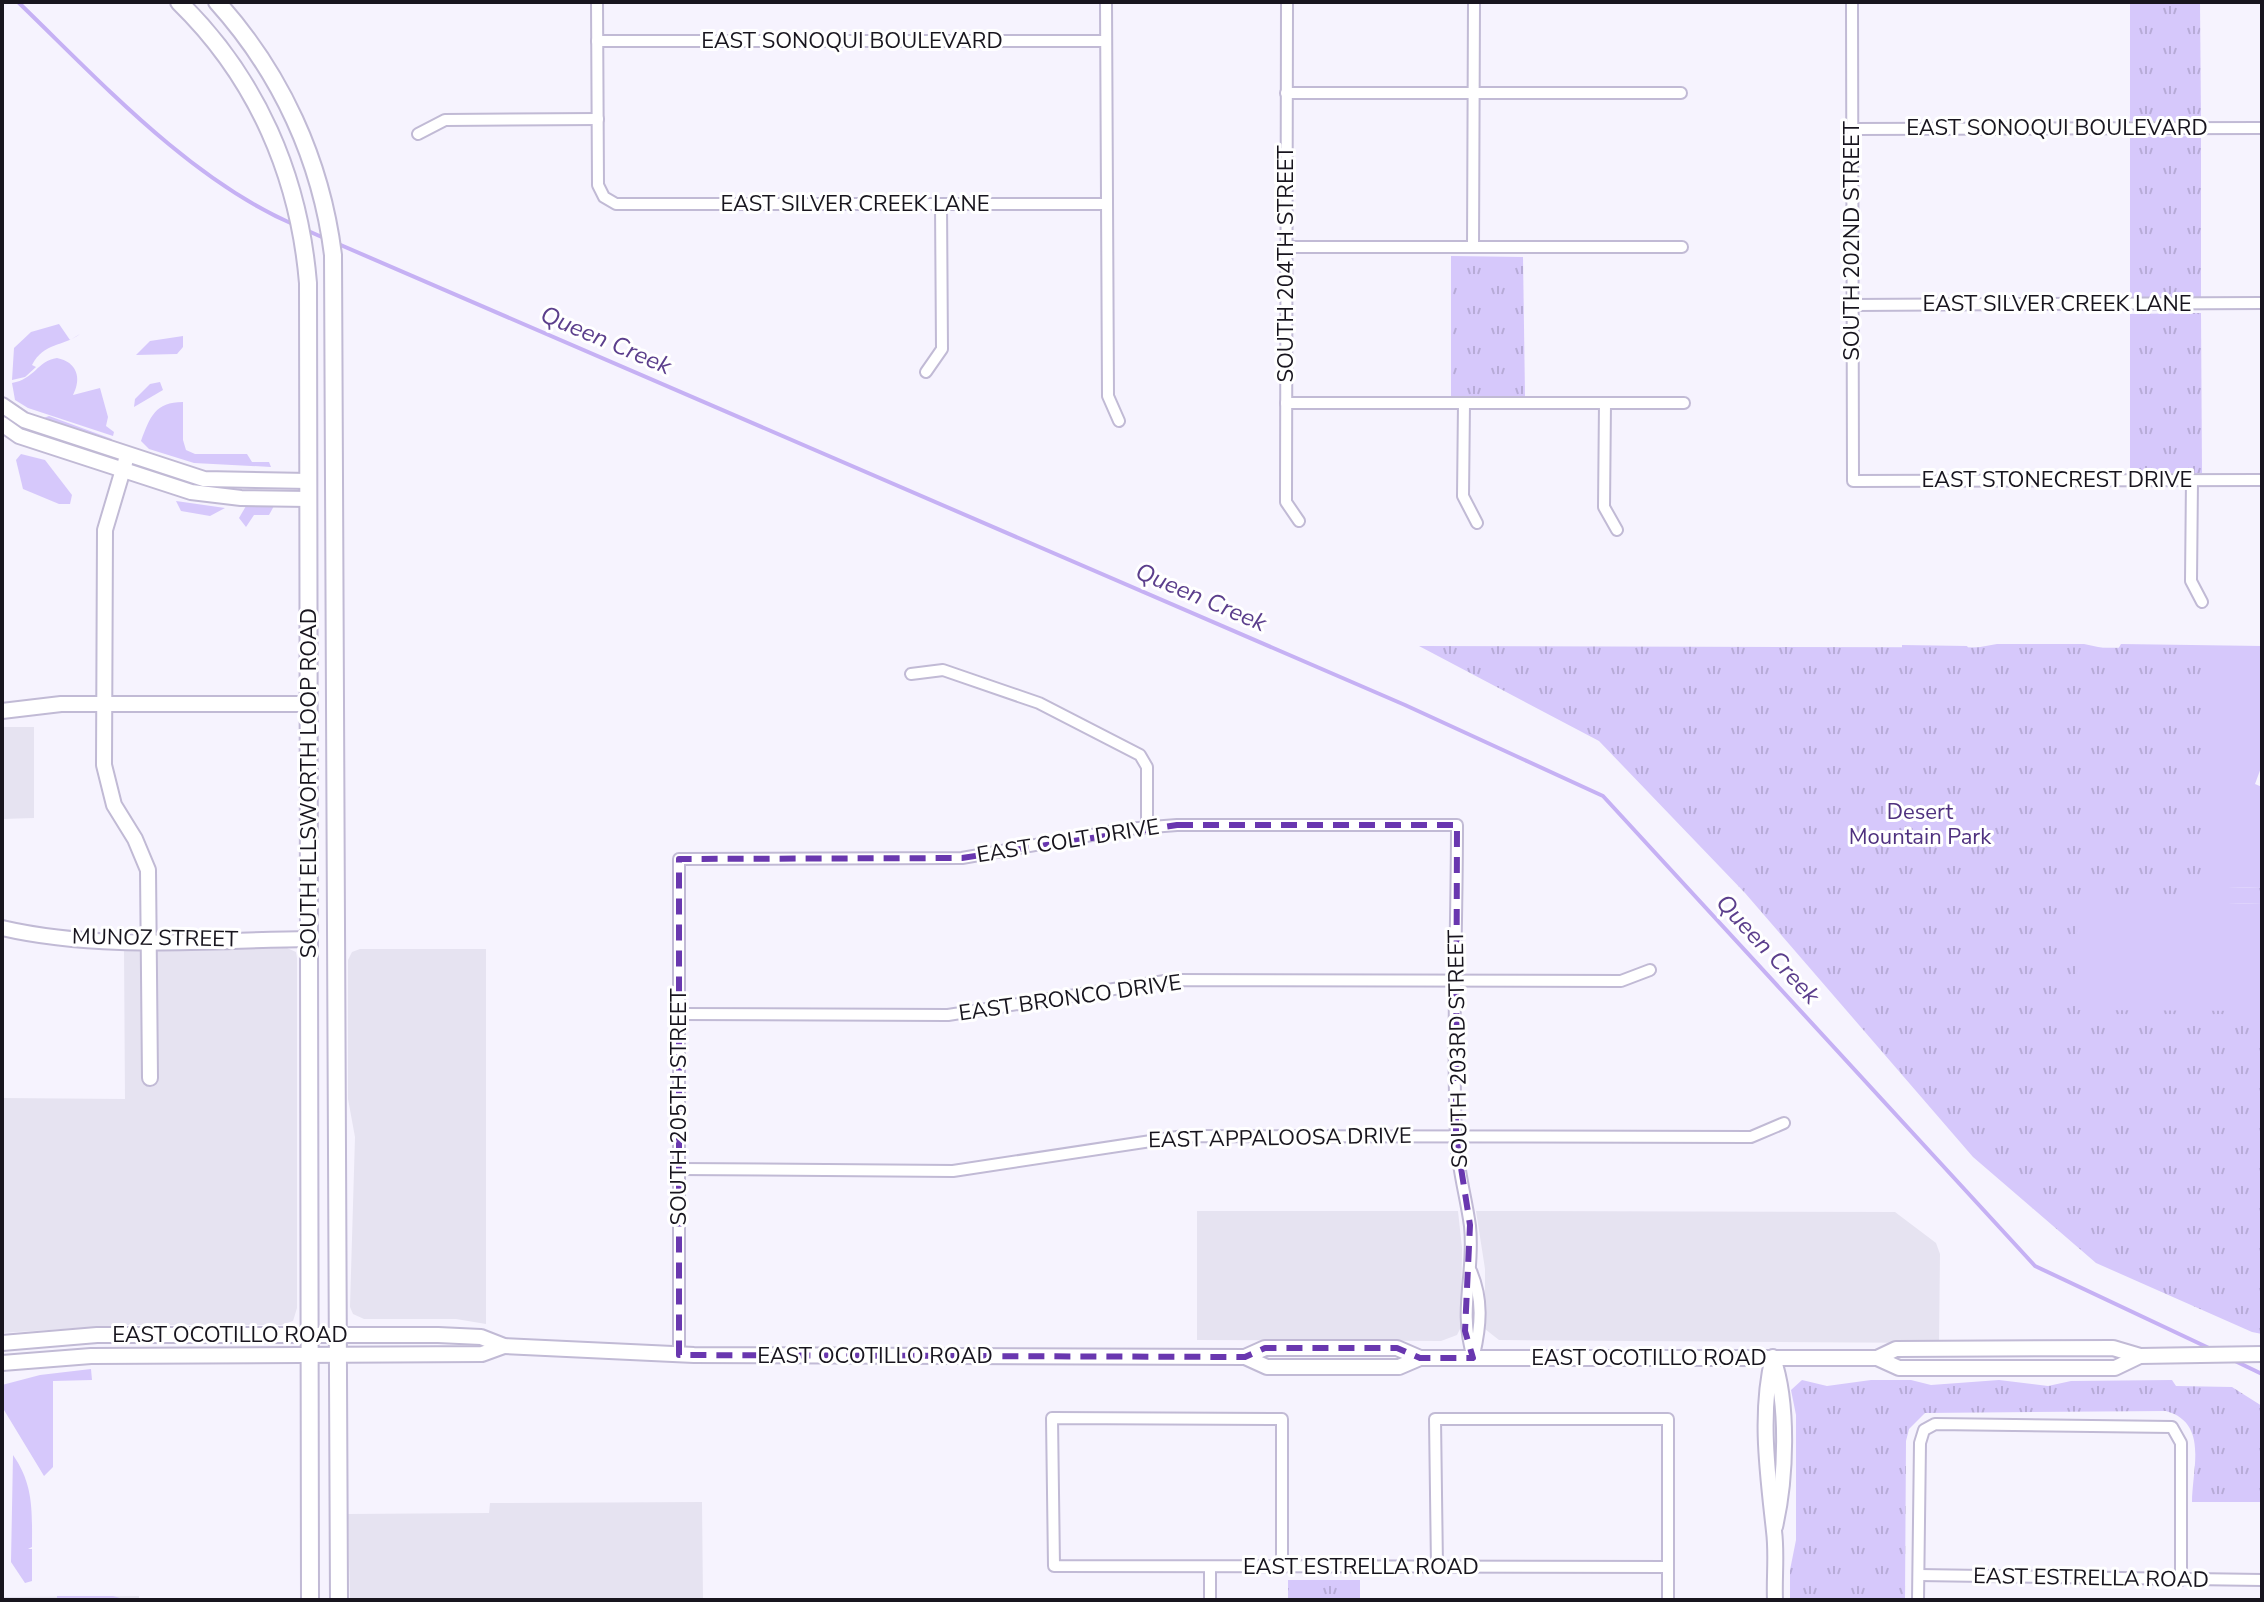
<svg xmlns="http://www.w3.org/2000/svg" width="2264" height="1602" viewBox="0 0 2264 1602" font-family="'Nunito Sans',sans-serif">
<style>
.built{fill:#e6e3f1}
.green{fill:#d6c8fb}
.park{fill:url(#park-tufts)}
.lines{fill:none;stroke-linecap:round;stroke-linejoin:round}
.stream{stroke:#c6b1f4;stroke-width:4}
.street-casing{stroke:#c1bad5;stroke-width:14}
.secondary-casing{stroke:#c1bad5;stroke-width:18}
.primary-casing{stroke:#c1bad5;stroke-width:20}
.street{stroke:#fff;stroke-width:10}
.secondary{stroke:#fff;stroke-width:14}
.primary{stroke:#fff;stroke-width:16}
.marked{fill:none;stroke:#6937af;stroke-width:6;stroke-dasharray:16 10;stroke-linejoin:round}
.labels{text-anchor:middle;dominant-baseline:central;stroke-width:6;stroke-linejoin:round;paint-order:stroke}
.street-label{font-size:22px;fill:#18151e;stroke:#fff}
.park-label{font-size:22px;fill:#4f317f;stroke:#fff}
.water-label{font-size:24px;font-style:italic;fill:#5b3e8c;stroke:#fff}
</style>
<defs>
<pattern id="park-tufts" width="24" height="20" patternUnits="userSpaceOnUse" patternTransform="scale(2)"><rect width="24" height="20" fill="#d6c8fb"/><path d="M3 7l-1-3M5 7V3M7 7l1-3M15 17l-1-3M17 17v-4M19 17l1-3" fill="none" stroke="#b7abd7"/></pattern>
</defs>
<rect width="100%" height="100%" fill="#f6f3fe"/>
<g class="built">
<path d="M 2,727 L 34,727 L 34,818 L 2,819 Z"/>
<path d="M 287,948 L 296,952 L 297,958 L 297,1308 L 293,1321 L 281,1325 L 125,1325 L 2,1333 L 2,1098 L 125,1099 L 124,950 Z"/>
<path d="M 360,949 L 486,949 L 486,1324 L 456,1319 L 364,1319 L 353,1314 L 350,1307 L 355,1137 L 348,1099 L 348,960 L 352,952 Z"/>
<path d="M 1197,1211 L 1458,1211 L 1462,1248 L 1461,1327 L 1457,1335 L 1441,1341 L 1197,1340 Z"/>
<path d="M 1476,1211 L 1895,1212 L 1936,1243 L 1940,1254 L 1939,1343 L 1499,1340 L 1485,1329 L 1485,1269 Z"/>
<path d="M 702,1502 L 703,1600 L 350,1600 L 348,1514 L 489,1513 L 490,1503 Z"/>
<path d="M 139,1596 L 139,1600 L 2,1600 L 2,1597 Z"/>
</g>
<g class="green">
<path d="M 59,324 L 70,340 L 80,334 C 63,347 44,342 32,365 L 36,367 L 25,377 L 12,380 L 14,348 L 31,332 Z"/>
<path d="M 183,336 L 183,347 L 177,354 L 136,355 L 150,341 Z"/>
<path d="M 57,358 C 77,362 82,378 73,395 L 100,388 L 108,417 L 106,426 L 114,432 L 113,436 L 28,408 L 15,400 L 12,383 C 35,379 37,361 57,358 Z"/>
<path d="M 160,382 L 163,390 L 134,407 L 135,399 L 150,384 Z"/>
<path d="M 183,402 L 183,440 L 186,450 L 195,454 L 247,454 L 252,462 L 269,462 L 271,467 L 194,463 L 149,449 L 141,441 C 150,417 155,402 183,402 Z"/>
<path d="M 2,412 L 16,424 L 104,452 L 104,456 L 19,430 L 5,420 Z"/>
<path d="M 49,416 L 112,439 L 111,443 L 41,419 Z"/>
<path d="M 21,454 L 45,460 L 72,495 L 70,504 L 59,504 L 23,489 L 16,460 Z"/>
<path d="M 176,501 L 225,508 L 210,516 L 181,511 Z"/>
<path d="M 246,506 L 274,506 L 269,515 L 254,515 L 246,527 L 239,518 Z"/>
<path d="M 1997,644 L 2084,644 L 2117,651 L 2121,644 L 2262,646 L 2262,765 L 2255,784 L 2262,787 L 2262,888 L 2229,887 L 2228,903 L 2262,904 L 2262,1019 L 2065,1016 L 1902,712 L 1902,645 L 1967,646 L 1969,649 Z"/>
<path d="M 91,1369 L 92,1380 L 53,1381 L 53,1467 L 44,1476 L 4,1410 L 2,1385 L 40,1375 Z"/>
<path d="M 13,1455 C 34,1485 32,1512 32,1547 L 28,1549 L 32,1549 L 32,1581 L 25,1583 L 11,1562 Z"/>
<path d="M 57,1596 L 113,1596 L 127,1600 L 57,1600 Z"/>
</g>
<g class="park">
<path d="M 2130,2 L 2200,2 L 2201,121 L 2130,121 Z"/>
<path d="M 2201,136 L 2201,297 L 2130,297 L 2130,137 Z"/>
<path d="M 1451,256 L 1523,257 L 1525,396 L 1451,396 Z"/>
<path d="M 2201,313 L 2202,473 L 2130,473 L 2130,314 Z"/>
<path d="M 1419,646 L 2207,648 L 2206,906 L 2077,906 L 2077,1010 L 2262,1011 L 2262,1334 L 2252,1332 L 2096,1263 L 1973,1157 L 1745,893 L 1599,741 Z"/>
<path d="M 2228,887 L 2262,888 L 2262,904 L 2228,903 Z"/>
<path d="M 1802,1380 L 1827,1386 L 1871,1380 L 1911,1380 L 1931,1385 L 1999,1380 L 2048,1386 L 2071,1381 L 2172,1380 L 2176,1386 L 2232,1387 L 2262,1406 L 2262,1502 L 2192,1502 C 2192,1469 2209,1423 2166,1411 L 1925,1413 L 1909,1429 L 1906,1441 L 1905,1600 L 1790,1600 L 1790,1570 L 1796,1540 L 1796,1415 L 1791,1390 Z"/>
<rect x="1288" y="1580" width="72" height="20"/>
</g>
<g class="lines">
<g class="stream">
<path d="M 18,2 C 100,81 190,180 295,225"/>
<path d="M 306,230 L 324,238"/>
<path d="M 336,243 L 1405,705 L 1603,796 L 2035,1266 L 2211,1349"/>
<path d="M 2233,1360 L 2262,1374"/>
</g>
<g class="street-casing">
<g id="street">
<path d="M 597,2 L 598,185 L 604,197 L 616,204 L 1107,204"/>
<path d="M 1106,2 L 1108,396 L 1119,421"/>
<path d="M 1287,2 L 1286,502 L 1299,521"/>
<path d="M 1852,2 L 1853,481 L 2262,480"/>
<path d="M 597,41 L 1106,41"/>
<path d="M 1286,93 L 1681,93"/>
<path d="M 1852,129 L 2262,128"/>
<path d="M 418,134 L 445,120 L 598,119"/>
<path d="M 1286,247 L 1682,247"/>
<path d="M 1473,247 L 1474,2"/>
<path d="M 1852,305 L 2262,303"/>
<path d="M 926,372 L 942,349 L 941,204"/>
<path d="M 1286,403 L 1684,403"/>
<path d="M 1464,403 L 1463,496 L 1477,523"/>
<path d="M 1605,403 L 1604,507 L 1617,530"/>
<path d="M 2192,480 L 2191,581 L 2202,602"/>
<path d="M 911,674 L 943,670 L 1039,703 L 1140,755 L 1147,767 L 1147,827"/>
<path d="M 679,1014 L 948,1015 L 1171,980 L 1621,981 L 1650,970"/>
<path d="M 679,1169 L 953,1171 L 1184,1136 L 1751,1137 L 1784,1123"/>
<path d="M 1471,1271 C 1483,1299 1481,1325 1474,1355"/>
<path d="M 679,1355 L 679,859 L 962,858 L 1126,829 L 1177,825 L 1457,825 C 1457,928 1452,1033 1456,1136 C 1457,1167 1466,1196 1470,1226 C 1475,1275 1458,1308 1473,1358"/>
<path d="M 1210,1567 L 1210,1600"/>
<path d="M 1282,1567 L 1282,1419 L 1052,1418 L 1054,1566 L 1668,1567"/>
<path d="M 1437,1567 L 1435,1419 L 1668,1419 L 1668,1600"/>
<path d="M 1919,1575 L 2262,1580"/>
<path d="M 1918,1600 L 1920,1443 L 1924,1430 L 1935,1424 L 2172,1427 L 2181,1443 L 2181,1580"/>
</g>
</g>
<g class="secondary-casing">
<g id="secondary">
<path d="M 2,405 L 24,420 L 204,479 L 309,481"/>
<path d="M 2,424 L 19,436 L 191,492 L 241,498 L 309,499"/>
<path d="M 127,456 L 105,530 L 104,765 L 114,805 L 135,839 L 148,870 L 150,1078"/>
<path d="M 2,711 L 61,704 L 309,704"/>
<path d="M 2,928 C 101,951 208,940 309,939"/>
<path d="M 2,1343 L 97,1335 L 438,1335 L 481,1337 L 504,1346 L 694,1355 L 1245,1357 L 1267,1367 L 1399,1367 L 1420,1358"/>
<path d="M 1245,1357 L 1265,1348 L 1397,1348 L 1420,1358 L 1877,1358 L 1899,1368 L 2115,1368 L 2140,1356"/>
<path d="M 1773,1357 C 1759,1414 1768,1475 1774,1531 C 1777,1554 1774,1577 1775,1600"/>
<path d="M 1773,1358 C 1789,1404 1786,1479 1775,1527"/>
<path d="M 1877,1358 L 1896,1349 L 2113,1348 L 2140,1356 L 2262,1354"/>
<path d="M 2,1363 L 91,1356 L 482,1354 L 504,1346"/>
</g>
</g>
<g class="primary-casing">
<g id="primary">
<path d="M 179,2 C 257,78 299,176 308,283 L 310,1600"/>
<path d="M 217,2 C 281,73 321,160 333,255 L 339,1600"/>
</g>
</g>
<use href="#street" class="street"/>
<use href="#secondary" class="secondary"/>
<use href="#primary" class="primary"/>
</g>
<path class="marked" d="M 1177,825 L 1457,825 L 1456,1136 L 1470,1225 L 1465,1331 L 1473,1358 L 1420,1358 L 1397,1348 L 1265,1348 L 1245,1357 L 679,1355 L 679,859 L 962,858 Z"/>
<g class="labels">
<g class="street-label">
<text x="852" y="41">EAST SONOQUI BOULEVARD</text>
<text x="2057" y="128">EAST SONOQUI BOULEVARD</text>
<text x="855" y="204">EAST SILVER CREEK LANE</text>
<text transform="translate(1852 241) rotate(-90)">SOUTH 202ND STREET</text>
<text transform="translate(1286 264) rotate(-90)">SOUTH 204TH STREET</text>
<text x="2057" y="304">EAST SILVER CREEK LANE</text>
<text x="2057" y="480">EAST STONECREST DRIVE</text>
<text transform="translate(309 783) rotate(-90)">SOUTH ELLSWORTH LOOP ROAD</text>
<text transform="translate(1068 841) rotate(-9)">EAST COLT DRIVE</text>
<text transform="translate(155 938) rotate(1)">MUNOZ STREET</text>
<text transform="translate(1070 998) rotate(-8)">EAST BRONCO DRIVE</text>
<text transform="translate(1458 1049) rotate(-91)">SOUTH 203RD STREET</text>
<text transform="translate(679 1107) rotate(-90)">SOUTH 205TH STREET</text>
<text transform="translate(1280 1138) rotate(-1)">EAST APPALOOSA DRIVE</text>
<text x="230" y="1335">EAST OCOTILLO ROAD</text>
<text x="875" y="1356">EAST OCOTILLO ROAD</text>
<text x="1649" y="1358">EAST OCOTILLO ROAD</text>
<text x="1361" y="1567">EAST ESTRELLA ROAD</text>
<text transform="translate(2091 1578) rotate(1)">EAST ESTRELLA ROAD</text>
</g>
<g class="park-label">
<text x="1920" y="812">Desert<tspan x="1920" dy="25">Mountain Park</tspan></text>
</g>
<g class="water-label">
<text transform="translate(606 340) rotate(23)">Queen Creek</text>
<text transform="translate(1201 597) rotate(23)">Queen Creek</text>
<text transform="translate(1768 949) rotate(47)">Queen Creek</text>
</g>
</g>
<rect width="2264" height="1602" fill="none" stroke="#18151e" stroke-width="8"/>
</svg>
